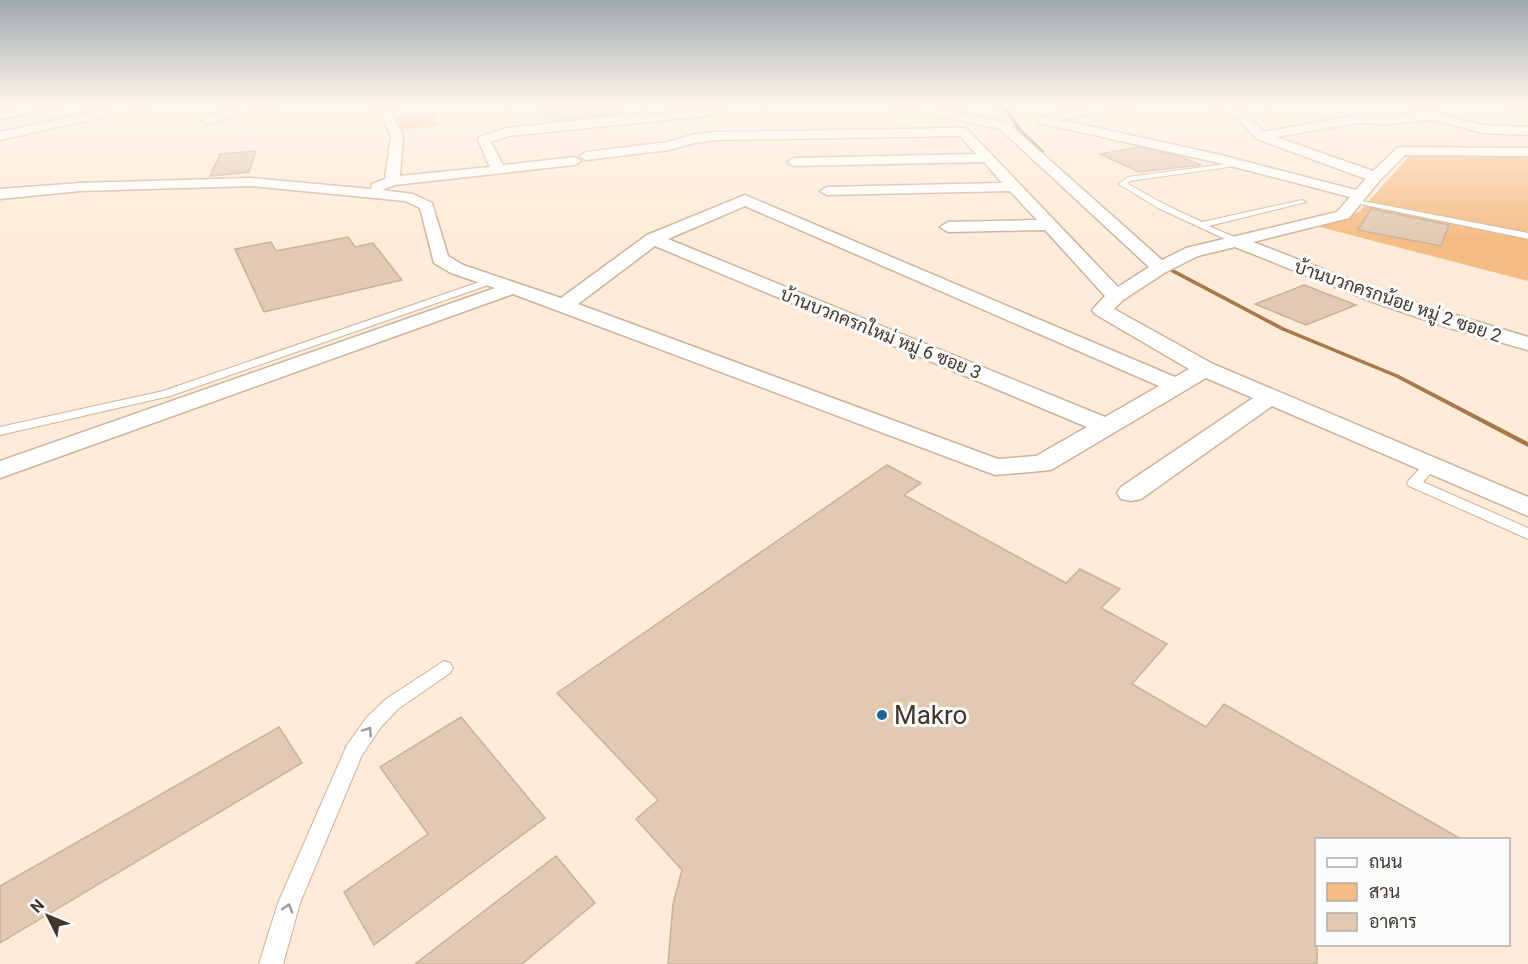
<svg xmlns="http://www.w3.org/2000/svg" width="1528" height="964" viewBox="0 0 1528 964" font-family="Roboto,Sarabun,sans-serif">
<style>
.green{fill:#f5bd86}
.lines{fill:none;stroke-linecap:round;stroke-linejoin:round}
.stream{fill:#a7794a;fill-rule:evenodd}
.building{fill:#e2c9b2;stroke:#c9b19a;stroke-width:1.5}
.service-casing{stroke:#cbb39c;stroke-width:2}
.minor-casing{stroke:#cbb39c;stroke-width:3}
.service{fill:#fff;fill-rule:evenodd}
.minor{fill:#fff;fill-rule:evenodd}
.oneway{stroke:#9f9a96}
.poi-dot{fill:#1e6499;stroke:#fcfcfc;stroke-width:2}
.labels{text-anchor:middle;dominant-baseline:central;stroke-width:6;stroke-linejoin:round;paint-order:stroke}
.far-street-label{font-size:18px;fill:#3f362c;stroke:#fcfcfc}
.near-poi-label{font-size:26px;fill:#3f362c;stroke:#fcfcfc;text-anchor:start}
</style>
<rect width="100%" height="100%" fill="#ffebd7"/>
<g class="green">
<path d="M 432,113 L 439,126 L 402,130 L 396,117 Z"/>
<path d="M 1411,154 L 1528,157 L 1528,281 L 1316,226 L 1359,212 Z"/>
</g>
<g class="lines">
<g class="stream">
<path d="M 996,104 L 1001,104 L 1008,109 L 1021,129 L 1044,151 L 1044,153 L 1042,153 C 1034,146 1026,139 1019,131 C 1010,121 1009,112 996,104 Z"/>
<path d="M 1171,270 L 1175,270 L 1285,328 L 1399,375 L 1528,442 L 1528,447 L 1395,377 L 1281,330 L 1171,272 Z"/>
</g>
</g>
<g class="building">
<path d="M 535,104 L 617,104 L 617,114 L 551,121 Z"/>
<path d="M 1139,147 L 1179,156 L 1201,165 L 1139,172 L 1100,154 Z"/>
<path d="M 256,151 L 249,172 L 210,176 L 220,154 Z"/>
<path d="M 1371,209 L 1449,225 L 1441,246 L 1358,230 Z"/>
<path d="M 348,237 L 355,247 L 373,243 L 402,280 L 264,312 L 235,249 L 271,242 L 276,251 Z"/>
<path d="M 1304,285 L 1356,305 L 1306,325 L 1255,304 Z"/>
<path d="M 887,465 L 921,483 L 904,495 L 1066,583 L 1080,569 L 1120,589 L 1101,608 L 1167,644 L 1132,684 L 1206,727 L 1224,704 L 1463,840 L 1317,840 L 1317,964 L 668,964 L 673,904 L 682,870 L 636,819 L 658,800 L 557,693 Z"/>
<path d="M 461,717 L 545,818 L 374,945 L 344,892 L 428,834 L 380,767 Z"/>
<path d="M 279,727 L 302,763 L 0,943 L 0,886 Z"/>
<path d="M 556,856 L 595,903 L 522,964 L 415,964 Z"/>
</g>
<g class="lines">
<g class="service-casing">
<g id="service">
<path d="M 929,104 L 938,104 L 918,111 L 915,109 Z"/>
<path d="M 1241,162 L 1243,165 L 1130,181 L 1128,184 L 1164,204 L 1202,222 L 1302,200 L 1306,202 L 1209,226 L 1239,239 L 1239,243 L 1236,244 L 1158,208 L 1119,184 L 1128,177 Z"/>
<path d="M 1352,199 L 1528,233 L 1528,239 L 1355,203 L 1351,201 Z"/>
<path d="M 491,278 L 494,279 L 494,283 L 170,396 L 0,435 L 0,427 L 163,391 Z"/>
<path d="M 1430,462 L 1437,466 L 1423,482 L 1528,528 L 1528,539 L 1409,486 L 1407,483 L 1409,480 L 1425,463 Z"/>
<path d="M 444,661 L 450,663 L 453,668 L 450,673 L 398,709 L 381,727 L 362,755 L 300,903 L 283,964 L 259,964 L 278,903 L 347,745 L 367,717 L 386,699 Z"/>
</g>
</g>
<g class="minor-casing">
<g id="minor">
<path d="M 37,104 L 60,104 L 54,107 L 0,119 L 0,111 Z"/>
<path d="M 131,104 L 153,104 L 147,107 L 0,140 L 0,132 Z"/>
<path d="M 258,104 L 278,104 L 207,124 L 201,120 L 203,117 Z"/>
<path d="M 369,104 L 387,104 L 403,136 L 400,176 L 490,167 L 478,140 L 479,137 L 507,128 L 646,113 L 651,115 L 714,109 L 720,112 L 714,115 L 509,136 L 491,142 L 503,165 L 574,157 L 581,161 L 574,165 L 395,185 L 382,190 L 413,194 L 432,203 L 448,256 L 463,265 L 561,298 L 647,235 L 745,195 L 1175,377 L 1189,369 L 1095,314 L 1092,310 L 1105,296 L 1045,230 L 948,232 L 940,227 L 948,222 L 1037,220 L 1010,191 L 827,195 L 820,191 L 827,187 L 1002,183 L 984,162 L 794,166 L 787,162 L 794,158 L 976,154 L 960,136 L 715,140 L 694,143 L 669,150 L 586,160 L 579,156 L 586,152 L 668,142 L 692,135 L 715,132 L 963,128 L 967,129 L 1118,287 L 1149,267 L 1000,129 L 898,107 L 892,104 L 915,104 L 1008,123 L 1162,260 L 1186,248 L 1337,212 L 1350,197 L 1219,163 L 1040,123 L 1040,117 L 1053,118 L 1054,114 L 1109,104 L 1134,104 L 1128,107 L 1061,120 L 1221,155 L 1356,190 L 1366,179 L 1257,139 L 1240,121 L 1206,104 C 1231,104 1247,114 1264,132 L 1356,115 L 1392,116 L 1422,112 L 1434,112 L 1483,125 L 1528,127 L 1528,135 L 1483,133 L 1434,120 L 1422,120 L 1392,124 L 1356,123 L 1276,137 L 1373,171 L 1397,148 L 1402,147 L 1528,148 L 1528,156 L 1405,155 L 1380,180 L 1349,218 L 1253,242 L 1387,294 L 1528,337 L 1528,350 L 1446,327 L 1373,302 L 1235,247 L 1198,256 L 1166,272 L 1123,300 L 1114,309 L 1213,364 L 1528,497 L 1528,516 L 1272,406 L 1141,499 L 1131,501 L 1121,499 L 1117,493 L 1121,487 L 1253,398 L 1206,378 L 1051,470 L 995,475 L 513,294 L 0,478 L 0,461 L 495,288 L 451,273 L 434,263 L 420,208 L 405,201 L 251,186 L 80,191 L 0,199 L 0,189 L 80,183 L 251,178 L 371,189 L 372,184 L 385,179 L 391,136 L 378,108 ZM 745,206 L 1159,386 L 1105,417 L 668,239 ZM 655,246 L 1087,427 L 1036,456 L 998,459 L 578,304 Z"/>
<path d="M 1506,104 L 1528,105 L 1528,111 L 1508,106 Z"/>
</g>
</g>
<use href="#service" class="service"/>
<use href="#minor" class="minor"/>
</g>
<defs><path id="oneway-chevron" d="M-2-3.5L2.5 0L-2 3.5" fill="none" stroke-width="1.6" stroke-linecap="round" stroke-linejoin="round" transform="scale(1.5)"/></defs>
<g class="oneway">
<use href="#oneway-chevron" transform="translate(368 731) rotate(-56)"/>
<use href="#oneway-chevron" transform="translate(288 908) rotate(-73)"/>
</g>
<linearGradient id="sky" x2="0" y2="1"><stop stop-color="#a0a8ae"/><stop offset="0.44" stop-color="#fff6ed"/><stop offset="1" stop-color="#fff6ed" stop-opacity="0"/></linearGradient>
<rect width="1528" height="239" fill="url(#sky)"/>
<circle class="poi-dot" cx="882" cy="715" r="6"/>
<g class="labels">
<g class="far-street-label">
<text transform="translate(1398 301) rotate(19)">บ้านบวกครกน้อย หมู่ 2 ซอย 2</text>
<text transform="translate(881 333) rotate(22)">บ้านบวกครกใหม่ หมู่ 6 ซอย 3</text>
</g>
<g class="near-poi-label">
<text x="894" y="715">Makro</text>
</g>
</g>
<rect x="1315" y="838" width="195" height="108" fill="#fcfcfc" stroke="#b0ada9" stroke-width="1.5"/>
<rect x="1327" y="858" width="30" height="9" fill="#ffffff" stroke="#b0ada9" stroke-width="1.5"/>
<text x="1369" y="868" font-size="18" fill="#3f362c">ถนน</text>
<rect x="1327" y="883" width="30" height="18" fill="#f5bd86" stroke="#b0ada9" stroke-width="1.5"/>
<text x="1369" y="898" font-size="18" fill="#3f362c">สวน</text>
<rect x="1327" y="913" width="30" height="18" fill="#e2c9b2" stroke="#b0ada9" stroke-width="1.5"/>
<text x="1369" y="928" font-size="18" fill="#3f362c">อาคาร</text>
<g transform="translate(48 916) rotate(313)" stroke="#fcfcfc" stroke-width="4.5" paint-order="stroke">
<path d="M0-4.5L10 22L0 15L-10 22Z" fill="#3f362c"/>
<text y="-9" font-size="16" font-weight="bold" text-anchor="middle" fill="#3f362c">N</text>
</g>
</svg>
